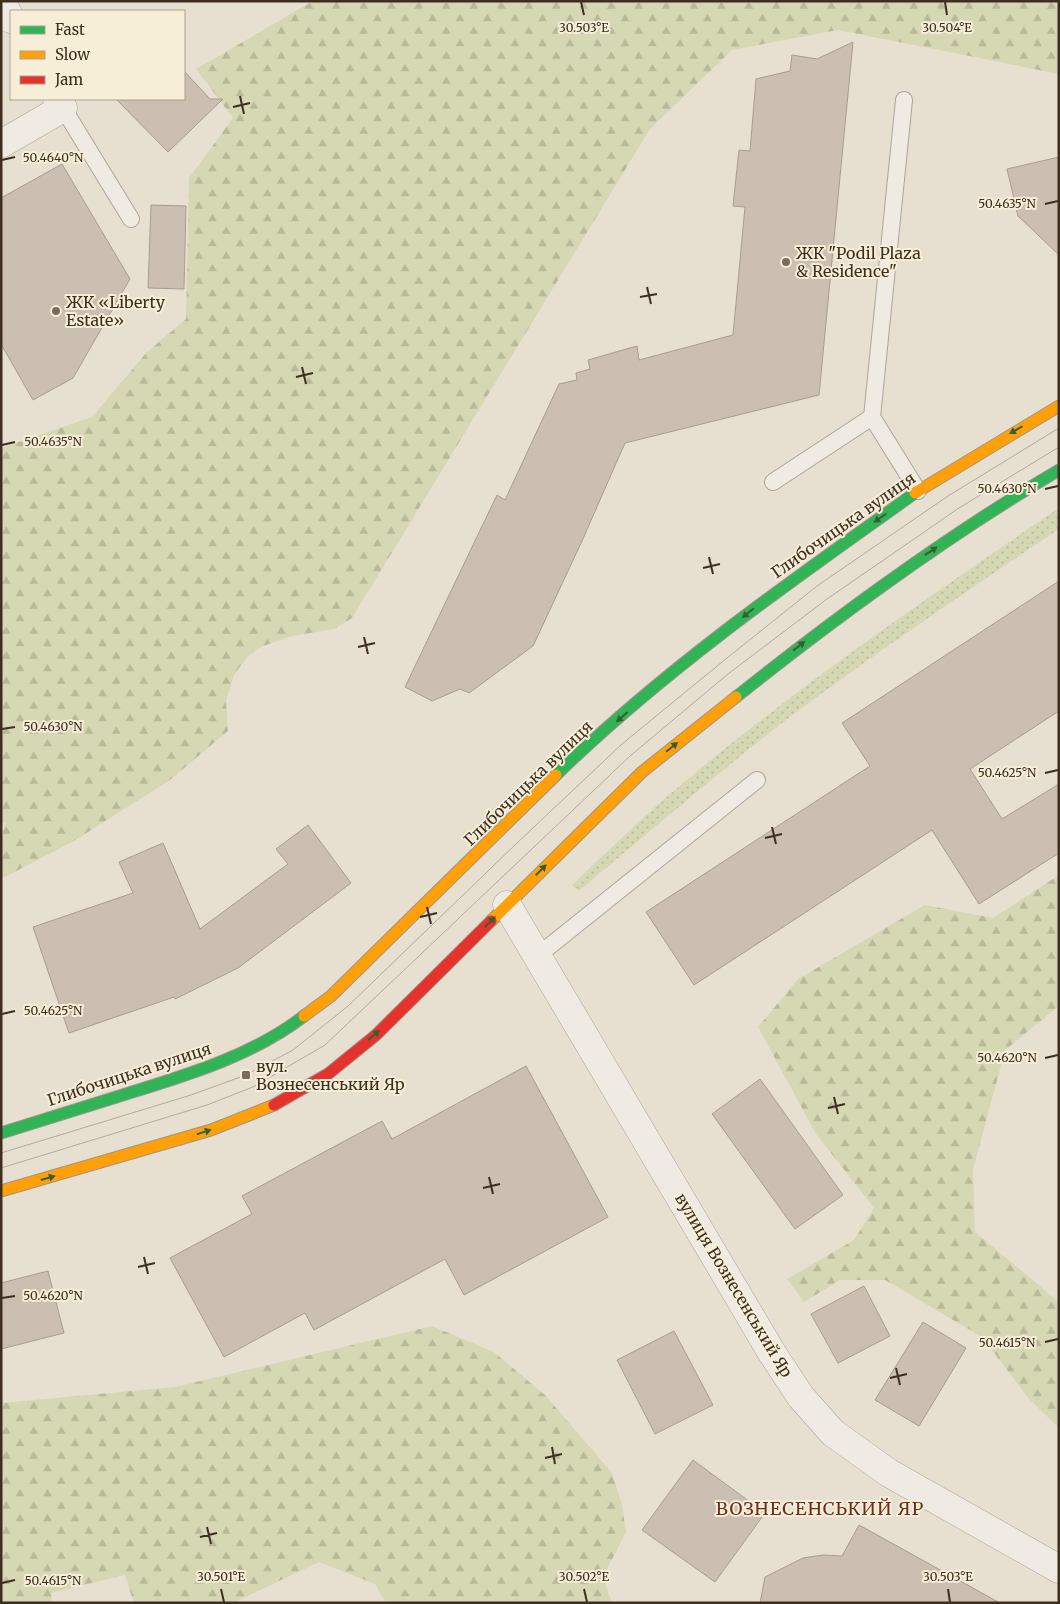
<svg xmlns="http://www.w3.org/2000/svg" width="1060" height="1604" viewBox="0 0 1060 1604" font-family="Merriweather,serif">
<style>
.grass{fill:url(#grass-dots)}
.forest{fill:url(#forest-firs)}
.building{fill:#cbbfb2;stroke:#a89c90}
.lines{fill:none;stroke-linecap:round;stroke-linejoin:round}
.lane-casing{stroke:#ada599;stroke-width:18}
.street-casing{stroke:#ada599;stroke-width:29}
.fast-casing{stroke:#9c958a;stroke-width:13}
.slow-casing{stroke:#9c958a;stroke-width:13}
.jam-casing{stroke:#9c958a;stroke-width:13}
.lane{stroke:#efebe3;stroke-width:16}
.street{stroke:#efebe3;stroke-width:28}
.fast{stroke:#30b455;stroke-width:11}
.slow{stroke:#ff9f0a;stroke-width:11}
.jam{stroke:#e5322d;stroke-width:11}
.tram{stroke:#afaaa2;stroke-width:1}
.oneway{fill:#385d33}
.ticks{fill:none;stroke:#3d2e20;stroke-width:2}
.poi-dot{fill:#786c5e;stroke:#f7eed8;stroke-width:2}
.labels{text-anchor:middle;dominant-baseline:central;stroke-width:4;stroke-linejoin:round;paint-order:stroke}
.poi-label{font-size:16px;fill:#3d2e20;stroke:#f7eed8;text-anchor:start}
.street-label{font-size:16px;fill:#3d2e20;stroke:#f7eed8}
.neighbourhood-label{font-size:18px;letter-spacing:1px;fill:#6b2e1e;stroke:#f7eed8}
.ticks-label{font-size:12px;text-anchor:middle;fill:#3d2e20;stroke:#f7eed8;stroke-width:4;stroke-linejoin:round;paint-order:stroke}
</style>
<defs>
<pattern id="grass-dots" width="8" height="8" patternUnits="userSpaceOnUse" patternTransform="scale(1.25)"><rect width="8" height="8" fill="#d6d7b3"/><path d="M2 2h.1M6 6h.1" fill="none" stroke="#b9b99a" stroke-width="1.8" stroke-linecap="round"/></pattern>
<pattern id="forest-firs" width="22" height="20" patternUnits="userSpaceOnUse" patternTransform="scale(1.25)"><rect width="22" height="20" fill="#d6d7b3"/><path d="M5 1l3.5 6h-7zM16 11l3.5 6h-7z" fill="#b9b99a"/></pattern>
</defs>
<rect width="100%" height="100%" fill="#e7e0d1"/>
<path class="grass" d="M 1059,508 L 1059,529 C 970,589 881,649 795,713 C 721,770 650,831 579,891 L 572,885 C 604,855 635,824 669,795 C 792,690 925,599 1059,508 Z"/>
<g class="forest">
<path d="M 313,1 L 1059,1 L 1059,74 L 838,30 L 732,50 L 650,129 L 352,618 L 334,629 L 292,636 L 263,646 L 247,657 L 234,675 L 226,701 L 228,731 L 170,780 L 74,841 L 1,879 L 1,843 L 5,822 L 1,823 L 1,448 L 92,417 L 147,352 L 186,319 L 189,178 L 233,118 L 196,69 Z"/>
<path d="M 1059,875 L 1059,1006 L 1005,1050 L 973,1170 L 975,1232 L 1059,1302 L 1059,1428 L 1029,1399 L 982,1337 L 885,1280 L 840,1280 L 804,1302 L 787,1279 L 854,1240 L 874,1208 L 816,1134 L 758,1027 L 798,979 L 925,905 L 993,918 Z"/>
<path d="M 432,1326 L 494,1352 L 546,1396 L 612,1473 L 622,1505 L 626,1532 L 603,1577 L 612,1603 L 386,1603 L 375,1584 L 319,1562 L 233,1603 L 134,1603 L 125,1575 L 51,1593 L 53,1603 L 2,1603 L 1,1403 L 175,1387 Z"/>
</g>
<g class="building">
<path d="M 853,42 L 819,395 L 625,443 L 582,541 L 533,646 L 469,693 L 460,689 L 432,701 L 405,687 L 497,495 L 505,500 L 559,384 L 577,380 L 576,373 L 590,369 L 588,360 L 637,346 L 639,360 L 733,335 L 745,207 L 733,206 L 739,150 L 750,151 L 756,79 L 790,71 L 792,55 L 817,59 Z"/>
<path d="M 184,71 L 210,99 L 223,99 L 168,152 L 116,99 L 184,99 Z"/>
<path d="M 1059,157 L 1059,255 L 1018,216 L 1007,169 Z"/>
<path d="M 62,164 L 130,279 L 73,378 L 33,400 L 1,344 L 1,198 Z"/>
<path d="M 151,205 L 186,206 L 184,289 L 148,288 Z"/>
<path d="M 1059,581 L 1059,711 L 970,769 L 1002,819 L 1059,784 L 1059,853 L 979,904 L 932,830 L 694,985 L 646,912 L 870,766 L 842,723 Z"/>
<path d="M 308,825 L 351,883 L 238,968 L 175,999 L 174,997 L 69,1033 L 33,927 L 133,893 L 119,862 L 163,843 L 200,929 L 288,864 L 276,849 Z"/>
<path d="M 526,1066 L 608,1217 L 464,1295 L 445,1259 L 314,1330 L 305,1313 L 224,1357 L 170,1258 L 252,1214 L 242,1196 L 382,1121 L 392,1139 Z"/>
<path d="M 760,1079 L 843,1195 L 795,1229 L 712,1114 Z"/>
<path d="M 48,1271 L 64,1333 L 1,1349 L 1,1283 Z"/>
<path d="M 864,1286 L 890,1336 L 838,1363 L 811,1314 Z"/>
<path d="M 923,1322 L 966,1348 L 919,1426 L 875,1400 Z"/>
<path d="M 674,1331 L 713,1405 L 655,1434 L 617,1360 Z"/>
<path d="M 693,1460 L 765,1513 L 715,1582 L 642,1530 Z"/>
<path d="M 859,1525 L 1000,1603 L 760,1603 L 765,1577 L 803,1558 L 823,1555 L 842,1556 Z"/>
</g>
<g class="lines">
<g class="lane-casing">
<g id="lane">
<path d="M 904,100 L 872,417 L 918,491"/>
<path d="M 63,108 L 131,219"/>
<path d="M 773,482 L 872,417"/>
<path d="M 536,957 L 757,780"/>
</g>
</g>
<g class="street-casing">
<g id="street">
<path d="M 1,1 L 11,19"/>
<path d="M 1,144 L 63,108 L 57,99"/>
<path d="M 507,905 L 772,1353 L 801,1397 L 833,1433 L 889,1473 L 1059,1569"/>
</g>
</g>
<g class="fast-casing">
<g id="fast">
<path d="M 736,697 C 839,615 945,537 1059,470"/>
<path d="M 556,775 C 665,669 791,581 915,493"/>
<path d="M 1,1133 C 43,1120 84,1107 126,1094 C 187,1075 252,1056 304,1016"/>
</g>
</g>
<g class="slow-casing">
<g id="slow">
<path d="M 915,493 L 1059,406"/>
<path d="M 491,921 L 642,772 L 736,697"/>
<path d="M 304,1016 L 331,996 L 556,775"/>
<path d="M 1,1191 L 211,1130 L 274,1105"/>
</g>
</g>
<g class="jam-casing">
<path id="jam" d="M 274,1105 L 328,1074 L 376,1035 L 491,921"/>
</g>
<use href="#lane" class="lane"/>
<use href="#street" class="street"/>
<use href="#fast" class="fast"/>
<use href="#slow" class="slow"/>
<use href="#jam" class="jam"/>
<g class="tram">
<path d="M 1,1153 L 191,1095 L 246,1075 L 293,1050 L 348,1006 L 517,843 L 622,744 L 722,662 L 817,586 L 948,496 L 1059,428"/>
<path d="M 1,1168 L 207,1105 L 253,1087 L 325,1045 L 630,756 L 728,674 L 827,599 L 959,508 L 1059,447"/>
</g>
</g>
<defs><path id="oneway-solid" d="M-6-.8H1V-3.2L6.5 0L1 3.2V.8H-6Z" transform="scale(1.25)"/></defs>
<g class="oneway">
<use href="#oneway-solid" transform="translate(1016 430) rotate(150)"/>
<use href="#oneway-solid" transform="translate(880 518) rotate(145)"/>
<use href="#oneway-solid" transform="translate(931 551) rotate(-33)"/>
<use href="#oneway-solid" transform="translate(748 613) rotate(141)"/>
<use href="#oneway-solid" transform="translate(799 646) rotate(-38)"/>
<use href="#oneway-solid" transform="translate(622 717) rotate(139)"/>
<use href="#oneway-solid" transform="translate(672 747) rotate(-39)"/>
<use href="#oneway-solid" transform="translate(541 870) rotate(-45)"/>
<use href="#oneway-solid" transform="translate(490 922) rotate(-45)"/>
<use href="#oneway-solid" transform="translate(374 1035) rotate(-41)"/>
<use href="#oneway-solid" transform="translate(204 1132) rotate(-17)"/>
<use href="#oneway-solid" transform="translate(48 1178) rotate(-16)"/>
</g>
<path class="ticks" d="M 581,2 L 584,15M 945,2 L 947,15M 240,96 L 244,114M 233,107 L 250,103M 2,160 L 15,157M 1045,204 L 1058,201M 647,287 L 651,304M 640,297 L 657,294M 302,367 L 306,384M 296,377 L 313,373M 2,445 L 15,442M 1045,489 L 1058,486M 709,557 L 713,574M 703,568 L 720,564M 364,637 L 368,654M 358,647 L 375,643M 2,729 L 15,727M 1045,773 L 1058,770M 772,827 L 776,844M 765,838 L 782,834M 427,907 L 431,924M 420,917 L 437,913M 2,1014 L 15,1011M 1045,1058 L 1058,1055M 834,1097 L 838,1114M 828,1108 L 845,1104M 489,1177 L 493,1194M 483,1188 L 500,1184M 144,1257 L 148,1274M 138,1267 L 155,1263M 2,1298 L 15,1296M 1045,1342 L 1058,1339M 896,1368 L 900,1385M 890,1378 L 907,1374M 552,1447 L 555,1464M 545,1458 L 562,1454M 207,1527 L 211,1544M 200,1537 L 217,1533M 2,1583 L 15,1580M 221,1589 L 224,1602M 584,1589 L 587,1602M 948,1589 L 950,1602"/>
<g class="poi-dot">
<circle cx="786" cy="262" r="5"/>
<circle cx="56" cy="311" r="5"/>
<rect x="241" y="1070" width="10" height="10" rx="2.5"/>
</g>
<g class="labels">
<g class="poi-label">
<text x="796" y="253">ЖК "Podil Plaza<tspan x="796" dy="18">&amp; Residence"</tspan></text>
<text x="66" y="302">ЖК «Liberty<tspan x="66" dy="18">Estate»</tspan></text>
<text x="256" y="1066">вул.<tspan x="256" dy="18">Вознесенський Яр</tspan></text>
</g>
<g class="street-label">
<text transform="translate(843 525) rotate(-35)">Глибочицька вулиця</text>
<text transform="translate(528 783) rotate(-44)">Глибочицька вулиця</text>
<text transform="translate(129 1074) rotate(-18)">Глибочицька вулиця</text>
<text transform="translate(734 1285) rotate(59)">вулиця Вознесенський Яр</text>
</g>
<g class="neighbourhood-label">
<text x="820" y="1508">ВОЗНЕСЕНСЬКИЙ ЯР</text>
</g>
</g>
<g class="ticks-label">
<text x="584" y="32">30.503°E</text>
<text x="947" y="32">30.504°E</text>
<text x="53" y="162">50.4640°N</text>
<text x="1007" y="208">50.4635°N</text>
<text x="53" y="446">50.4635°N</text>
<text x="1007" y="493">50.4630°N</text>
<text x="53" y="731">50.4630°N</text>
<text x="1007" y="777">50.4625°N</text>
<text x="53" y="1015">50.4625°N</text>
<text x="1007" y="1062">50.4620°N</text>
<text x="53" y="1300">50.4620°N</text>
<text x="1007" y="1347">50.4615°N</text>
<text x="221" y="1581">30.501°E</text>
<text x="584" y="1581">30.502°E</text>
<text x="948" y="1581">30.503°E</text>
<text x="53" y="1585">50.4615°N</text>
</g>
<rect width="1060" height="1604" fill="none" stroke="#3d2e20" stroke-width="5"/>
<rect x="10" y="10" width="175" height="90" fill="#f7eed8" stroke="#ada18e"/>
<rect x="20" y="26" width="25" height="8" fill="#30b455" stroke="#ada18e"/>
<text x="55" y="35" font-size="15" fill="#3d2e20">Fast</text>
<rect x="20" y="51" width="25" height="8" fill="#ff9f0a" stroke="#ada18e"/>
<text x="55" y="60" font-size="15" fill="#3d2e20">Slow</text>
<rect x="20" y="76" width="25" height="8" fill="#e5322d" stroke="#ada18e"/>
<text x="55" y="85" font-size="15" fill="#3d2e20">Jam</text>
</svg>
